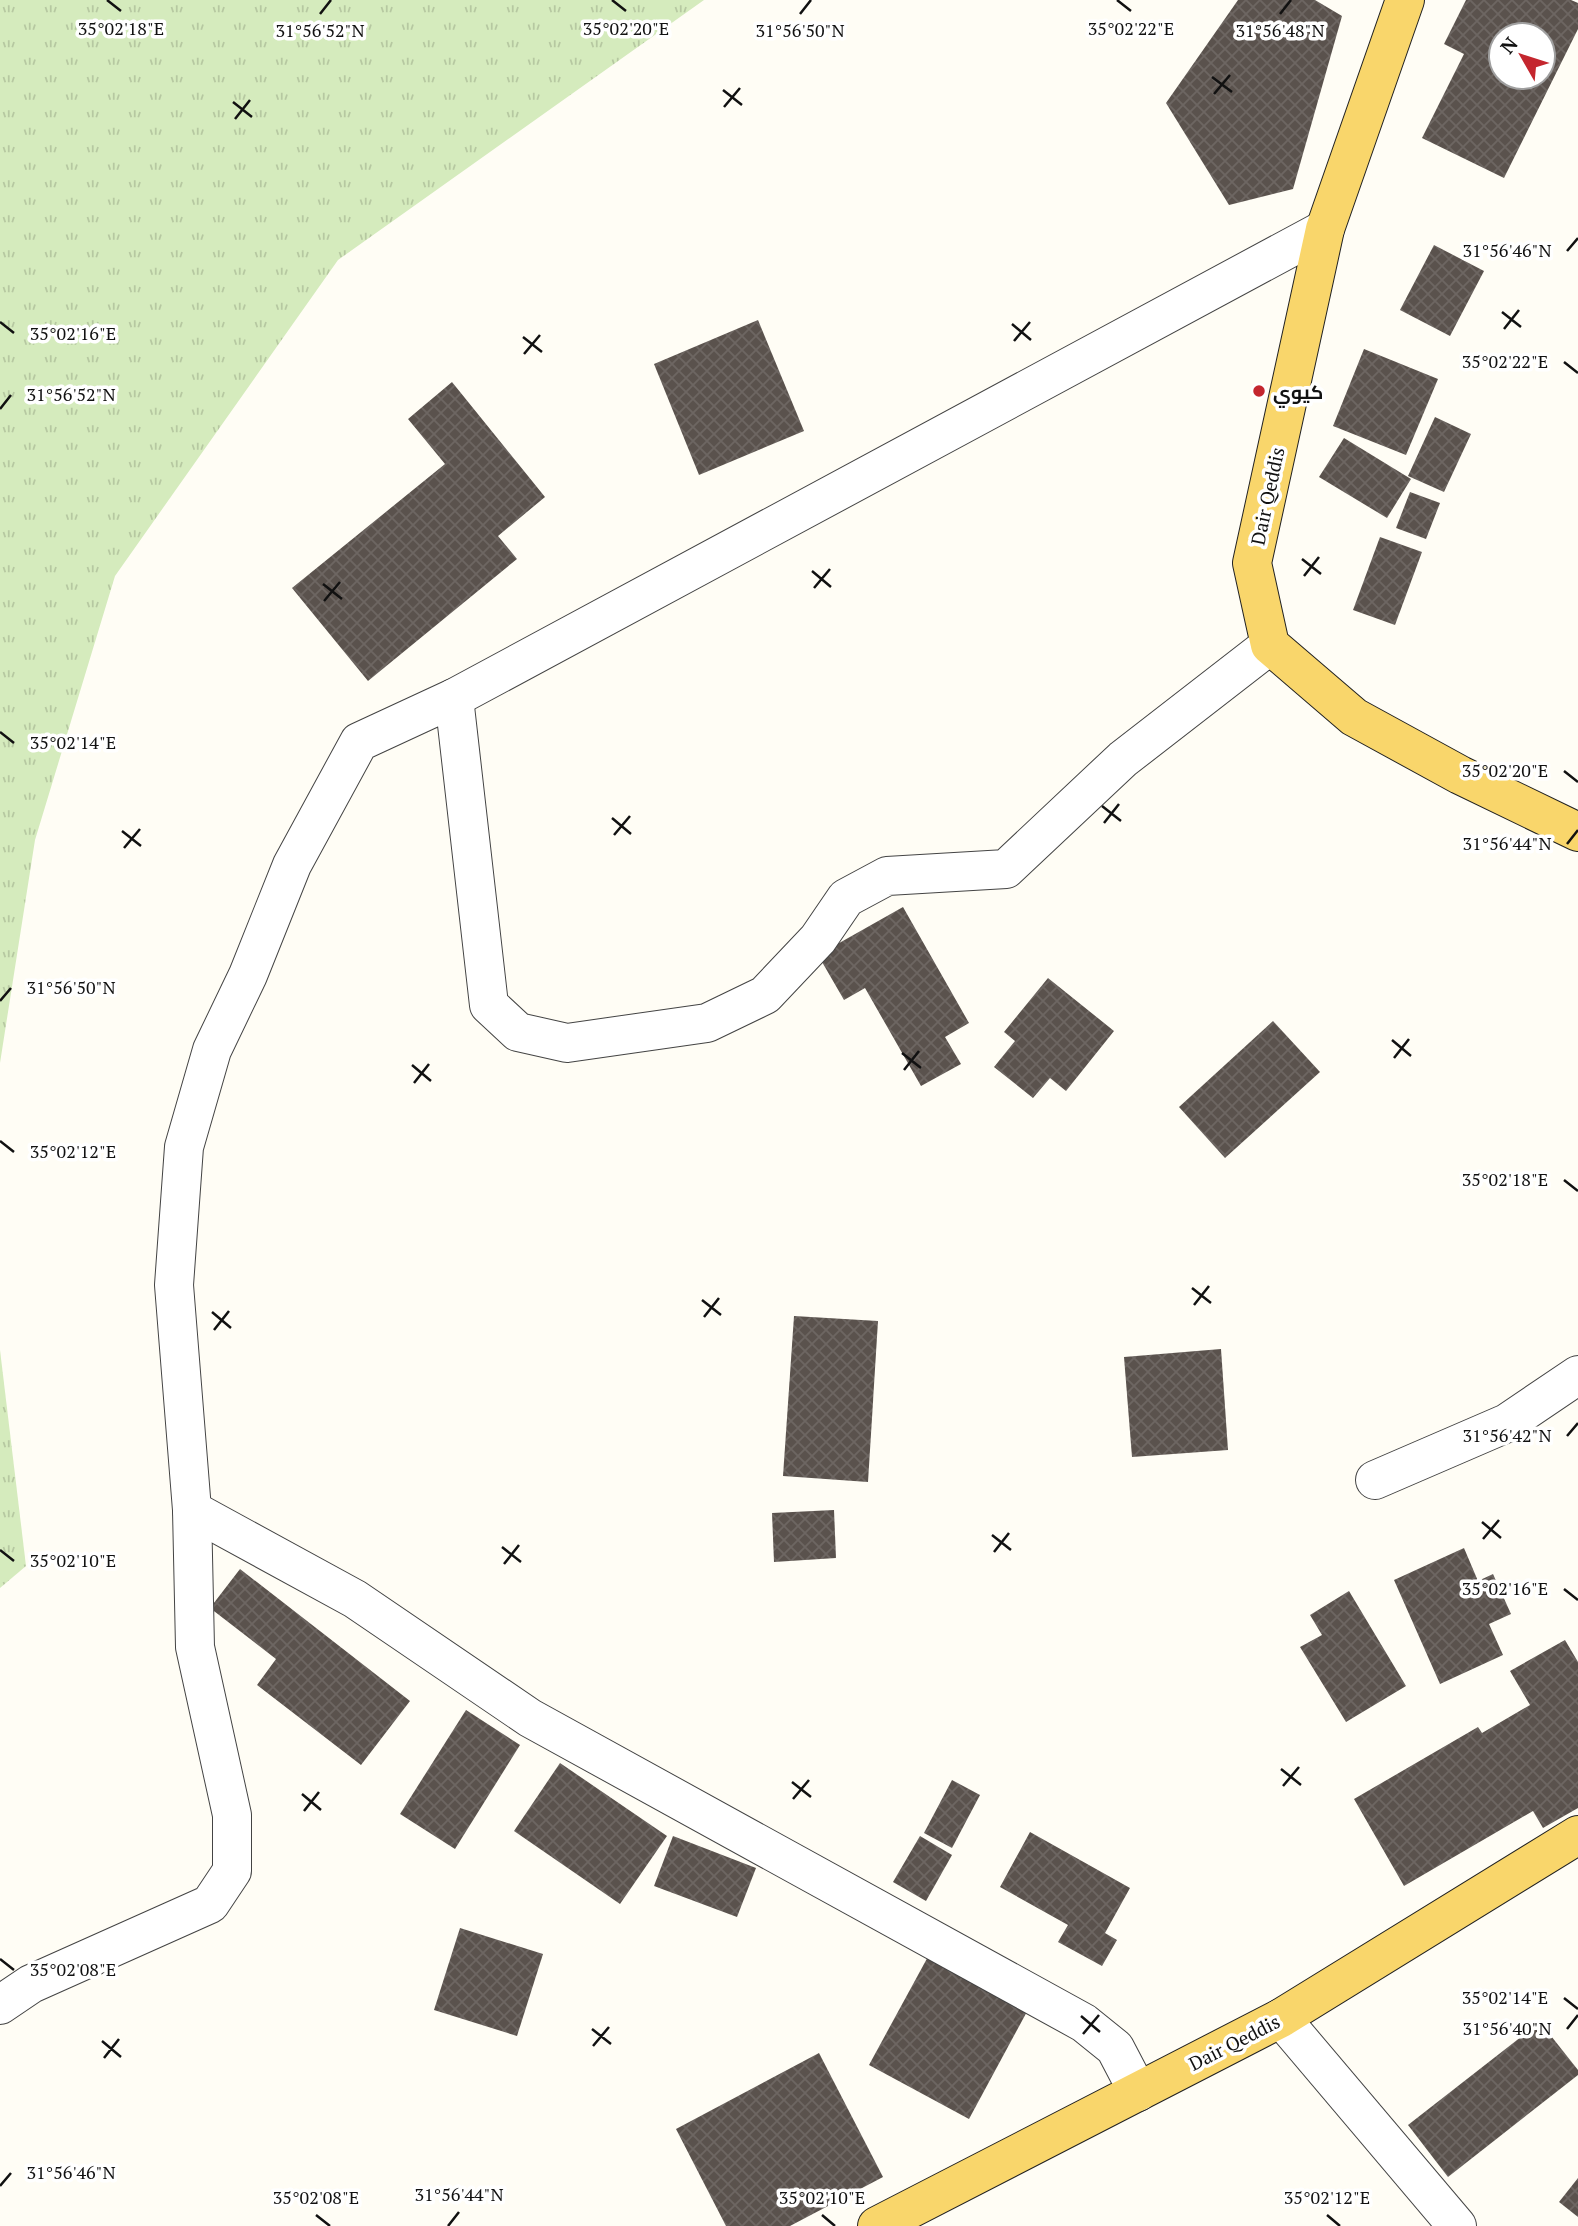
<svg xmlns="http://www.w3.org/2000/svg" width="1578" height="2226" viewBox="0 0 1578 2226" font-family="'PT Serif',Cairo,serif">
<style>
.grass{fill:url(#grass-tufts)}
.building{fill:url(#building-cross-hatch);fill-rule:evenodd}
.lines{fill:none;stroke-linecap:round;stroke-linejoin:round}
.minor-casing{stroke:#444;stroke-width:40}
.major-casing{stroke:#222;stroke-width:40}
.minor{stroke:#fff;stroke-width:38}
.major{stroke:#f9d66b;stroke-width:38}
.ticks{fill:none;stroke:#111;stroke-width:2.5}
.poi-dot{fill:#c4262e;stroke:#fff;stroke-width:2.5}
.labels{text-anchor:middle;dominant-baseline:central;stroke-width:7;stroke-linejoin:round;paint-order:stroke}
.poi-label{font-size:19px;font-weight:bold;fill:#111;stroke:#fff;text-anchor:start}
.street-label{font-size:19px;fill:#111;stroke:#fff}
.ticks-label{font-size:18px;text-anchor:middle;fill:#111;stroke:#fff;stroke-width:7;stroke-linejoin:round;paint-order:stroke}
</style>
<defs>
<pattern id="grass-tufts" width="24" height="20" patternUnits="userSpaceOnUse" patternTransform="scale(1.75)"><rect width="24" height="20" fill="#d5ebbd"/><path d="M3 7l-1-3M5 7V3M7 7l1-3M15 17l-1-3M17 17v-4M19 17l1-3" fill="none" stroke="#b6c8a1"/></pattern>
<pattern id="building-cross-hatch" width="8" height="8" patternUnits="userSpaceOnUse" patternTransform="scale(1.75)"><rect width="8" height="8" fill="#5a524d"/><path d="M0 0l8 8M0 8l8-8" fill="none" stroke="#6d6662"/></pattern>
</defs>
<rect width="100%" height="100%" fill="#fffdf5"/>
<g class="grass">
<path d="M 0,0 L 704,0 L 338,260 L 115,576 L 35,840 L 0,1063 Z"/>
<path d="M 0,1350 L 26,1566 L 0,1588 Z"/>
</g>
<g class="building">
<path d="M 1238,0 L 1315,0 L 1342,16 L 1293,189 L 1229,205 L 1166,103 Z"/>
<path d="M 1466,0 L 1571,0 L 1578,3 L 1578,29 L 1504,178 L 1422,138 L 1464,54 L 1444,44 ZM 1501,35 L 1543,35 L 1543,77 L 1501,77 Z"/>
<path d="M 1434,245 L 1484,271 L 1450,336 L 1400,310 Z"/>
<path d="M 758,320 L 804,431 L 699,475 L 654,364 Z"/>
<path d="M 1364,349 L 1438,379 L 1406,455 L 1333,426 Z"/>
<path d="M 452,382 L 545,497 L 498,536 L 517,559 L 368,681 L 292,588 L 445,464 L 408,419 Z"/>
<path d="M 1435,417 L 1471,434 L 1444,492 L 1408,476 Z"/>
<path d="M 1344,438 L 1411,479 L 1387,518 L 1319,477 Z"/>
<path d="M 1410,492 L 1440,503 L 1426,539 L 1396,528 Z"/>
<path d="M 1380,537 L 1422,552 L 1395,625 L 1353,610 Z"/>
<path d="M 903,907 L 969,1023 L 945,1037 L 961,1064 L 921,1086 L 865,988 L 844,1000 L 818,955 Z"/>
<path d="M 1048,978 L 1114,1031 L 1066,1091 L 1050,1078 L 1033,1098 L 994,1067 L 1015,1041 L 1004,1032 Z"/>
<path d="M 1273,1021 L 1320,1072 L 1225,1158 L 1179,1107 Z"/>
<path d="M 794,1316 L 878,1321 L 868,1482 L 783,1476 Z"/>
<path d="M 1221,1349 L 1228,1450 L 1132,1457 L 1124,1357 Z"/>
<path d="M 834,1510 L 836,1558 L 774,1562 L 772,1513 Z"/>
<path d="M 1464,1548 L 1478,1581 L 1493,1574 L 1511,1614 L 1489,1624 L 1503,1655 L 1440,1684 L 1394,1580 Z"/>
<path d="M 240,1569 L 410,1701 L 361,1765 L 257,1685 L 276,1659 L 210,1608 Z"/>
<path d="M 1349,1591 L 1406,1686 L 1346,1722 L 1300,1647 L 1322,1635 L 1310,1615 Z"/>
<path d="M 1565,1640 L 1578,1662 L 1578,1808 L 1543,1828 L 1533,1811 L 1404,1886 L 1354,1799 L 1478,1727 L 1482,1733 L 1530,1705 L 1510,1671 Z"/>
<path d="M 466,1710 L 520,1745 L 455,1849 L 400,1814 Z"/>
<path d="M 560,1763 L 667,1836 L 620,1904 L 514,1831 Z"/>
<path d="M 952,1780 L 980,1795 L 952,1848 L 924,1833 Z"/>
<path d="M 1030,1832 L 1130,1888 L 1105,1933 L 1117,1940 L 1102,1966 L 1058,1942 L 1068,1925 L 1000,1887 Z"/>
<path d="M 673,1836 L 756,1868 L 737,1917 L 654,1886 Z"/>
<path d="M 920,1836 L 952,1855 L 926,1901 L 893,1882 Z"/>
<path d="M 460,1928 L 543,1954 L 517,2036 L 434,2010 Z"/>
<path d="M 930,1953 L 1030,2006 L 969,2119 L 869,2065 Z"/>
<path d="M 1540,2022 L 1578,2070 L 1578,2075 L 1448,2177 L 1408,2125 Z"/>
<path d="M 819,2053 L 883,2177 L 790,2226 L 726,2226 L 676,2129 Z"/>
<path d="M 1578,2178 L 1578,2217 L 1559,2202 Z"/>
</g>
<g class="lines">
<g class="minor-casing">
<g id="minor">
<path d="M 454,698 L 1325,229"/>
<path d="M 1375,1480 L 1507,1423 L 1578,1375"/>
<path d="M 192,1510 L 355,1599 L 530,1718 L 1084,2023 L 1115,2048 L 1138,2092"/>
<path d="M 0,2005 L 31,1984 L 210,1904 L 232,1871 L 232,1815 L 195,1647 L 192,1510 L 174,1285 L 184,1147 L 212,1050 L 248,975 L 292,865 L 359,742 L 454,698 L 489,1005 L 518,1032 L 567,1043 L 707,1023 L 765,995 L 818,939 L 846,898 L 887,876 L 1006,869 L 1123,759 L 1270,645"/>
<path d="M 1281,2018 L 1457,2226"/>
</g>
</g>
<g class="major-casing">
<g id="major">
<path d="M 1405,0 L 1325,229 L 1252,563 L 1270,645 L 1354,717 L 1460,775 L 1578,832"/>
<path d="M 877,2226 L 1281,2018 L 1578,1835"/>
</g>
</g>
<use href="#minor" class="minor"/>
<use href="#major" class="major"/>
</g>
<path class="ticks" d="M 107,0 L 121,11M 612,0 L 626,11M 1117,0 L 1131,11M 320,14 L 331,0M 800,14 L 811,0M 1280,14 L 1291,0M 1212,77 L 1232,92M 723,90 L 742,105M 1214,94 L 1230,75M 233,102 L 252,117M 724,107 L 740,88M 235,119 L 250,100M 1567,251 L 1578,238M 1502,312 L 1521,327M 0,322 L 14,333M 1012,324 L 1031,340M 1504,329 L 1519,310M 523,337 L 542,352M 1014,341 L 1030,322M 524,354 L 540,335M 1564,362 L 1578,373M 0,409 L 11,395M 1302,559 L 1321,574M 812,571 L 831,587M 1304,576 L 1319,557M 323,584 L 342,599M 814,588 L 830,569M 324,601 L 340,582M 0,732 L 14,743M 1564,771 L 1578,782M 1102,806 L 1121,821M 612,818 L 631,834M 1104,823 L 1119,804M 122,831 L 141,846M 614,835 L 630,816M 1567,844 L 1578,830M 124,848 L 140,829M 0,1001 L 11,988M 1392,1040 L 1411,1056M 902,1053 L 921,1068M 1394,1058 L 1409,1039M 412,1065 L 431,1081M 904,1070 L 919,1051M 414,1083 L 429,1064M 0,1141 L 14,1152M 1564,1180 L 1578,1191M 1192,1288 L 1211,1303M 702,1300 L 721,1315M 1194,1305 L 1209,1286M 212,1312 L 231,1328M 704,1317 L 719,1298M 214,1330 L 229,1311M 1567,1436 L 1578,1423M 1482,1522 L 1501,1538M 992,1535 L 1011,1550M 1483,1539 L 1499,1520M 502,1547 L 521,1562M 0,1550 L 14,1561M 994,1552 L 1009,1533M 504,1564 L 519,1545M 1564,1589 L 1578,1600M 1281,1769 L 1301,1785M 792,1782 L 811,1797M 1283,1786 L 1299,1767M 302,1794 L 321,1810M 793,1799 L 809,1780M 304,1811 L 319,1792M 0,1959 L 14,1970M 1564,1998 L 1578,2009M 1081,2016 L 1100,2032M 592,2029 L 611,2044M 1567,2029 L 1578,2015M 1083,2034 L 1099,2015M 102,2041 L 121,2057M 593,2046 L 609,2027M 104,2058 L 119,2039M 0,2186 L 11,2173M 316,2215 L 330,2226M 822,2215 L 835,2226M 1327,2215 L 1340,2226M 448,2226 L 459,2212"/>
<circle class="poi-dot" cx="1259" cy="391" r="7"/>
<g class="labels">
<g class="poi-label">
<text x="1273" y="391">كيوي</text>
</g>
<g class="street-label">
<text transform="translate(1267 496) rotate(-78)">Dair Qeddis</text>
<text transform="translate(1234 2042) rotate(-27)">Dair Qeddis</text>
</g>
</g>
<g class="ticks-label">
<text x="121" y="35">35°02'18"E</text>
<text x="626" y="35">35°02'20"E</text>
<text x="1131" y="35">35°02'22"E</text>
<text x="320" y="37">31°56'52"N</text>
<text x="800" y="37">31°56'50"N</text>
<text x="1280" y="37">31°56'48"N</text>
<text x="1507" y="257">31°56'46"N</text>
<text x="73" y="340">35°02'16"E</text>
<text x="1505" y="368">35°02'22"E</text>
<text x="71" y="401">31°56'52"N</text>
<text x="73" y="749">35°02'14"E</text>
<text x="1505" y="777">35°02'20"E</text>
<text x="1507" y="850">31°56'44"N</text>
<text x="71" y="994">31°56'50"N</text>
<text x="73" y="1158">35°02'12"E</text>
<text x="1505" y="1186">35°02'18"E</text>
<text x="1507" y="1442">31°56'42"N</text>
<text x="73" y="1567">35°02'10"E</text>
<text x="1505" y="1595">35°02'16"E</text>
<text x="73" y="1976">35°02'08"E</text>
<text x="1505" y="2004">35°02'14"E</text>
<text x="1507" y="2035">31°56'40"N</text>
<text x="71" y="2179">31°56'46"N</text>
<text x="459" y="2201">31°56'44"N</text>
<text x="316" y="2204">35°02'08"E</text>
<text x="822" y="2204">35°02'10"E</text>
<text x="1327" y="2204">35°02'12"E</text>
</g>
<g transform="translate(1522 56) rotate(309)"><circle r="33" fill="#ffffff" stroke="#a0a0a0" stroke-width="2"/>
<path d="M0-5L12 26L0 18L-12 26Z" fill="#c4262e"/>
<text y="-10" font-size="19" font-weight="bold" text-anchor="middle" fill="#111111">N</text>
</g>
</svg>
